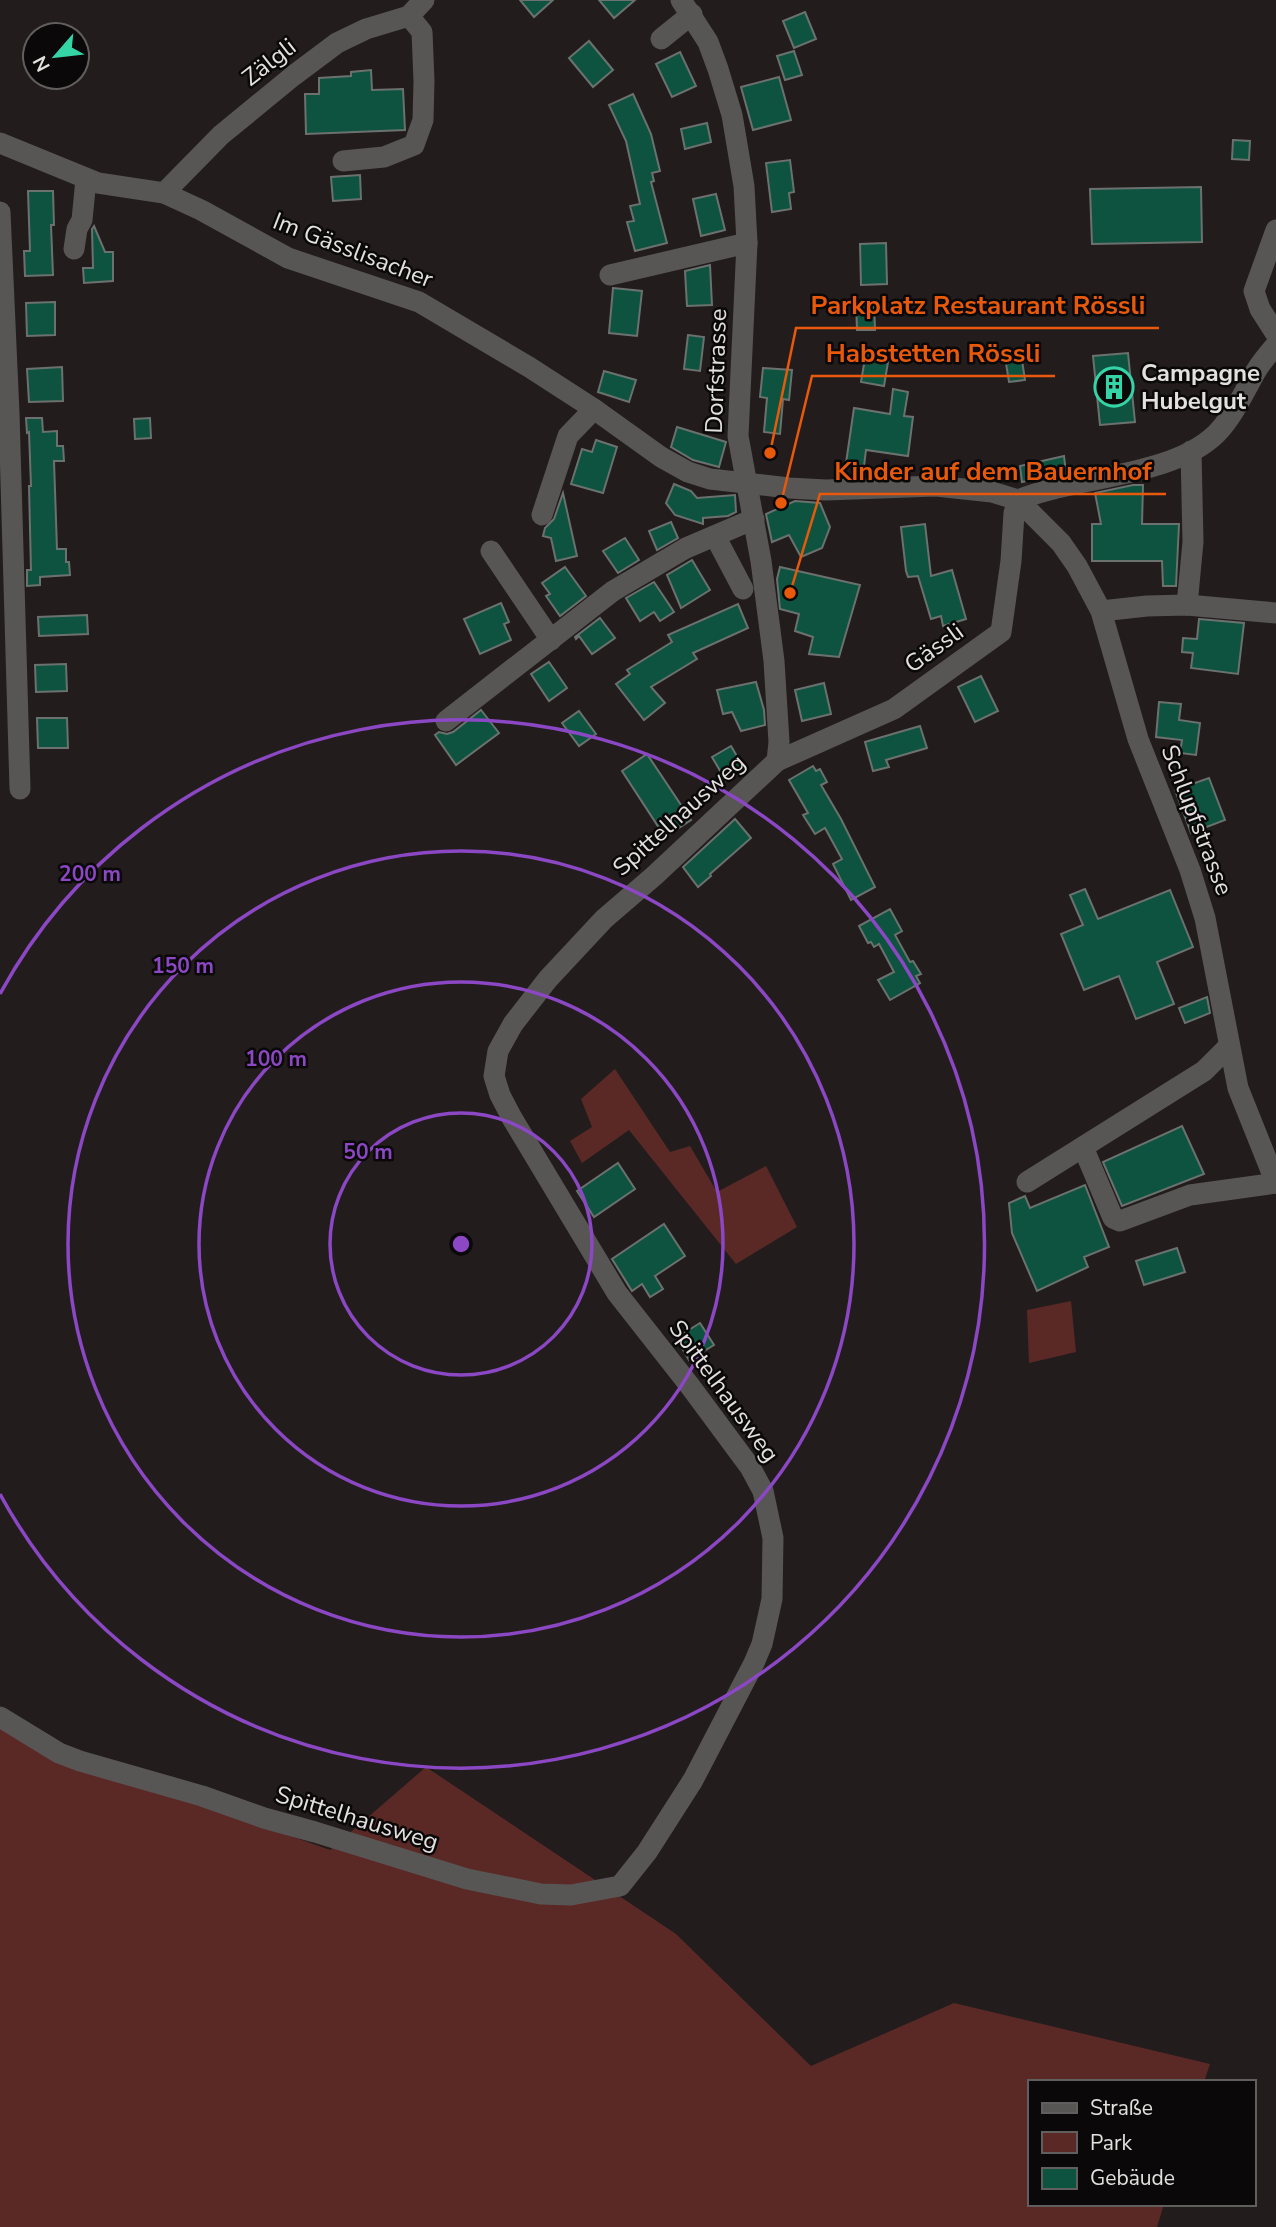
<svg xmlns="http://www.w3.org/2000/svg" width="1276" height="2227" viewBox="0 0 1276 2227" font-family="'Nunito Sans',sans-serif">
<style>
.green{fill:#5a2926}
.building{fill:#0d5340;stroke:#6b716e;stroke-width:2}
.lines{fill:none;stroke-linecap:round;stroke-linejoin:round}
.minor{stroke:#585555;stroke-width:21}
.ring{fill:none;stroke:#8b47c4;stroke-width:3.5}
.labels{text-anchor:middle;dominant-baseline:central;stroke-width:5;stroke-linejoin:round;paint-order:stroke}
.street-label{font-size:24px;fill:#e4e0e0;stroke:#0a0808}
.poi-label{font-size:24px;font-weight:bold;fill:#e4e0e0;stroke:#0a0808;text-anchor:start}
.centre{fill:#8b47c4;stroke:#0a0808;stroke-width:3.5}
.ring-label{font-size:21px;text-anchor:middle;font-weight:bold;fill:#8b47c4;stroke:#0a0808;stroke-width:5;stroke-linejoin:round;paint-order:stroke}
.leader{fill:none;stroke:#e8590c;stroke-width:2.5}
.callout-dot{fill:#e8590c;stroke:#0a0808;stroke-width:2.5}
.callout-label{font-size:26px;text-anchor:middle;font-weight:bold;fill:#e8590c;stroke:#0a0808;stroke-width:5;stroke-linejoin:round;paint-order:stroke}
</style>
<rect width="100%" height="100%" fill="#221d1c"/>
<g class="green">
<path d="M 615,1069 L 670,1152 L 690,1146 L 717,1192 L 766,1166 L 797,1227 L 736,1264 L 629,1130 L 582,1163 L 570,1141 L 592,1127 L 581,1099 Z"/>
<path d="M 1071,1301 L 1076,1352 L 1029,1363 L 1027,1310 Z"/>
<path d="M 0,1727 L 182,1797 L 330,1850 L 426,1767 L 676,1934 L 811,2066 L 954,2003 L 1210,2064 L 1204,2082 L 1029,2082 L 1029,2204 L 1164,2204 L 1157,2227 L 0,2227 Z"/>
</g>
<g class="building">
<path d="M 520,0 L 553,0 L 534,17 Z"/>
<path d="M 599,0 L 635,0 L 614,18 Z"/>
<path d="M 805,12 L 816,39 L 794,48 L 783,21 Z"/>
<path d="M 589,41 L 613,70 L 593,87 L 569,58 Z"/>
<path d="M 794,51 L 802,75 L 785,80 L 777,56 Z"/>
<path d="M 680,52 L 696,86 L 672,97 L 656,64 Z"/>
<path d="M 371,70 L 372,90 L 403,89 L 405,130 L 306,134 L 305,94 L 319,94 L 319,78 L 351,76 L 351,72 Z"/>
<path d="M 779,77 L 791,120 L 753,130 L 741,87 Z"/>
<path d="M 633,94 L 651,134 L 660,171 L 652,173 L 654,181 L 651,182 L 667,243 L 635,251 L 627,222 L 634,221 L 630,206 L 640,204 L 626,141 L 609,105 Z"/>
<path d="M 707,123 L 711,142 L 685,149 L 681,129 Z"/>
<path d="M 1233,140 L 1250,141 L 1249,160 L 1232,159 Z"/>
<path d="M 790,160 L 794,192 L 789,193 L 791,209 L 772,212 L 766,163 Z"/>
<path d="M 360,175 L 361,199 L 333,201 L 331,177 Z"/>
<path d="M 1201,187 L 1202,242 L 1092,244 L 1090,189 Z"/>
<path d="M 28,191 L 53,191 L 54,225 L 51,225 L 53,275 L 25,276 L 24,251 L 30,251 Z"/>
<path d="M 716,194 L 725,230 L 701,236 L 693,199 Z"/>
<path d="M 94,226 L 105,252 L 113,252 L 113,281 L 84,283 L 83,268 L 93,268 L 92,229 Z"/>
<path d="M 886,243 L 887,284 L 861,285 L 860,244 Z"/>
<path d="M 710,265 L 712,305 L 687,306 L 685,271 Z"/>
<path d="M 613,288 L 642,291 L 637,336 L 609,333 Z"/>
<path d="M 856,301 L 874,301 L 875,330 L 857,330 Z"/>
<path d="M 55,302 L 55,335 L 27,336 L 26,303 Z"/>
<path d="M 688,335 L 704,337 L 700,371 L 684,369 Z"/>
<path d="M 866,352 L 889,356 L 884,386 L 861,382 Z"/>
<path d="M 1128,353 L 1135,422 L 1100,425 L 1093,356 Z"/>
<path d="M 1021,354 L 1025,380 L 1009,382 L 1005,357 Z"/>
<path d="M 62,367 L 63,401 L 29,402 L 27,369 Z"/>
<path d="M 763,368 L 792,370 L 789,400 L 783,399 L 780,434 L 764,432 L 767,398 L 760,397 Z"/>
<path d="M 604,371 L 636,380 L 629,402 L 598,392 Z"/>
<path d="M 893,389 L 908,392 L 904,416 L 913,417 L 908,456 L 866,450 L 864,466 L 846,463 L 854,408 L 890,414 Z"/>
<path d="M 26,418 L 42,418 L 43,432 L 57,431 L 57,446 L 63,446 L 64,461 L 54,461 L 57,549 L 66,549 L 66,562 L 69,562 L 70,575 L 40,577 L 40,585 L 27,586 L 27,570 L 31,570 L 29,486 L 31,486 L 29,432 L 27,433 Z"/>
<path d="M 150,418 L 151,438 L 135,439 L 134,419 Z"/>
<path d="M 677,427 L 726,442 L 719,467 L 693,460 L 671,447 Z"/>
<path d="M 596,440 L 617,447 L 603,493 L 571,484 L 582,449 L 592,452 Z"/>
<path d="M 1064,456 L 1066,473 L 1022,482 L 1020,466 Z"/>
<path d="M 674,484 L 691,491 L 697,498 L 735,495 L 736,512 L 728,516 L 703,518 L 703,524 L 675,515 L 666,503 Z"/>
<path d="M 1133,485 L 1143,485 L 1142,524 L 1179,524 L 1176,586 L 1163,586 L 1162,561 L 1092,561 L 1092,524 L 1101,524 L 1095,493 Z"/>
<path d="M 563,493 L 577,556 L 556,561 L 551,538 L 543,536 L 545,528 L 554,519 Z"/>
<path d="M 795,501 L 820,503 L 830,527 L 822,548 L 801,557 L 789,535 L 772,542 L 766,514 Z"/>
<path d="M 671,522 L 678,538 L 657,550 L 649,531 Z"/>
<path d="M 925,524 L 931,576 L 952,570 L 966,619 L 943,626 L 941,616 L 931,619 L 918,576 L 908,577 L 906,571 L 901,527 Z"/>
<path d="M 625,538 L 639,560 L 618,573 L 603,551 Z"/>
<path d="M 692,560 L 710,590 L 681,608 L 667,575 Z"/>
<path d="M 565,567 L 586,596 L 560,616 L 546,596 L 550,594 L 542,583 Z"/>
<path d="M 780,567 L 860,585 L 839,657 L 809,654 L 813,637 L 795,631 L 799,614 L 780,609 L 777,579 Z"/>
<path d="M 654,582 L 674,612 L 660,621 L 654,612 L 640,621 L 626,598 Z"/>
<path d="M 501,603 L 509,622 L 504,624 L 511,640 L 480,654 L 464,619 Z"/>
<path d="M 738,604 L 748,628 L 693,653 L 697,659 L 651,687 L 665,703 L 644,720 L 616,684 L 630,674 L 627,670 L 672,642 L 668,635 Z"/>
<path d="M 87,615 L 88,634 L 39,636 L 38,617 Z"/>
<path d="M 600,618 L 615,638 L 592,654 L 579,636 L 576,639 L 575,637 Z"/>
<path d="M 1199,619 L 1244,623 L 1238,674 L 1191,668 L 1193,653 L 1182,652 L 1183,638 L 1197,639 Z"/>
<path d="M 549,662 L 567,688 L 549,701 L 531,674 Z"/>
<path d="M 66,664 L 67,691 L 36,692 L 35,665 Z"/>
<path d="M 981,676 L 998,711 L 975,722 L 958,687 Z"/>
<path d="M 756,682 L 764,710 L 765,725 L 741,731 L 732,712 L 723,714 L 717,690 Z"/>
<path d="M 824,683 L 831,714 L 802,721 L 795,690 Z"/>
<path d="M 1159,702 L 1181,704 L 1179,720 L 1200,723 L 1196,755 L 1180,753 L 1182,740 L 1156,737 Z"/>
<path d="M 481,710 L 499,733 L 456,765 L 435,735 L 439,732 L 447,734 L 453,732 Z"/>
<path d="M 579,711 L 596,734 L 579,746 L 562,723 Z"/>
<path d="M 37,718 L 67,718 L 68,748 L 38,748 Z"/>
<path d="M 920,726 L 927,748 L 886,760 L 889,767 L 873,771 L 865,742 Z"/>
<path d="M 731,746 L 745,770 L 726,781 L 712,757 Z"/>
<path d="M 647,754 L 691,820 L 665,837 L 622,771 Z"/>
<path d="M 813,766 L 816,771 L 820,769 L 827,782 L 821,785 L 841,819 L 875,887 L 851,900 L 833,864 L 842,859 L 825,828 L 815,834 L 803,815 L 808,813 L 789,780 Z"/>
<path d="M 1209,778 L 1225,820 L 1191,833 L 1175,790 Z"/>
<path d="M 735,819 L 751,838 L 710,874 L 711,876 L 698,887 L 683,867 Z"/>
<path d="M 1085,889 L 1098,919 L 1170,890 L 1193,947 L 1157,962 L 1174,1004 L 1136,1019 L 1119,976 L 1084,990 L 1061,934 L 1083,925 L 1070,895 Z"/>
<path d="M 890,909 L 902,931 L 895,935 L 910,962 L 913,961 L 921,974 L 916,976 L 920,983 L 890,1000 L 878,980 L 894,972 L 879,944 L 874,947 L 871,942 L 868,943 L 859,926 Z"/>
<path d="M 1207,997 L 1210,1013 L 1185,1023 L 1179,1008 Z"/>
<path d="M 1182,1126 L 1204,1174 L 1122,1206 L 1103,1162 Z"/>
<path d="M 618,1163 L 635,1189 L 594,1217 L 577,1191 Z"/>
<path d="M 1085,1185 L 1109,1247 L 1084,1257 L 1088,1267 L 1037,1291 L 1012,1233 L 1009,1203 L 1025,1196 L 1030,1208 Z"/>
<path d="M 664,1224 L 685,1256 L 655,1276 L 663,1289 L 650,1297 L 642,1284 L 632,1291 L 612,1259 Z"/>
<path d="M 1177,1248 L 1185,1272 L 1144,1285 L 1136,1261 Z"/>
<path d="M 700,1323 L 714,1345 L 689,1360 L 676,1338 Z"/>
</g>
<g class="lines">
<g class="minor">
<path d="M 661,39 L 692,14"/>
<path d="M 0,143 L 98,183 L 164,193 L 201,210 L 288,258 L 419,302 L 529,367 L 594,409 L 661,457 L 688,472 L 710,479 L 789,488 L 826,490 L 936,486 L 992,492 L 1018,500 L 1061,543 L 1077,566 L 1101,611 L 1138,739 L 1190,870 L 1205,918 L 1238,1088 L 1276,1183"/>
<path d="M 343,161 L 384,157 L 414,145 L 423,120 L 424,81 L 422,32 L 409,16"/>
<path d="M 164,193 L 221,135 L 293,76 L 337,43 L 366,29 L 409,16 L 424,0"/>
<path d="M 0,212 L 9,413 L 20,789"/>
<path d="M 1276,230 L 1254,291 L 1260,309 L 1276,334"/>
<path d="M 74,249 L 77,229 L 82,220 L 86,179"/>
<path d="M 610,275 L 747,243"/>
<path d="M 1018,500 C 1076,476 1172,477 1216,434 C 1233,417 1244,392 1256,371 C 1262,361 1269,353 1276,345"/>
<path d="M 542,515 L 568,436 L 594,409"/>
<path d="M 715,536 L 743,589"/>
<path d="M 491,551 L 551,640"/>
<path d="M 1187,605 L 1193,542 L 1191,451"/>
<path d="M 1101,611 L 1147,606 L 1187,605 L 1276,613"/>
<path d="M 446,721 L 613,591 L 686,548 L 754,519"/>
<path d="M 777,761 L 894,709 L 1001,632 L 1011,561 L 1014,513 L 1018,500"/>
<path d="M 1083,1147 L 1113,1218 L 1120,1221 L 1190,1195 L 1276,1183"/>
<path d="M 1027,1182 L 1204,1071 L 1229,1046"/>
<path d="M 0,1717 L 59,1753 L 80,1761 L 202,1796 L 264,1818 L 315,1832 L 467,1879 L 541,1894 L 571,1895 L 620,1886 L 647,1852 L 693,1780 L 754,1663 L 762,1644 L 772,1599 L 773,1538 L 763,1491 L 750,1467 L 690,1386 L 617,1293 L 512,1118 L 500,1095 L 494,1076 L 498,1051 L 513,1024 L 548,979 L 604,919 L 654,876 L 777,761 L 779,742 L 774,661 L 761,561 L 738,436 L 747,243 L 744,186 L 732,115 L 718,69 L 708,42 L 681,0"/>
</g>
</g>
<g class="ring">
<circle cx="461" cy="1244" r="131"/>
<circle cx="461" cy="1244" r="262"/>
<circle cx="461" cy="1244" r="393"/>
<path d="M0 994A524 524 0 1 1 0 1494"/>
</g>
<defs>
<g id="building-ring" transform="scale(2.0125)"><circle r="9.5" fill="#0a0808" stroke="#35d4a7" stroke-width="1.5"/><path d="M-4-6H4V6H1V3H-1V6H-4ZM-2.5-4.3h1.7v1.8h-1.7ZM.8-4.3h1.7v1.8H.8ZM-2.5-1h1.7V.8h-1.7ZM.8-1h1.7V.8H.8Z" fill="#35d4a7"/></g>
</defs>
<g fill-rule="evenodd">
<use href="#building-ring" x="1114" y="387"/>
</g>
<g class="labels">
<g class="street-label">
<text transform="translate(269 62) rotate(-38)">Zälgli</text>
<text transform="translate(353 250) rotate(21)">Im Gässlisacher</text>
<text transform="translate(716 371) rotate(-88)">Dorfstrasse</text>
<text transform="translate(934 648) rotate(-36)">Gässli</text>
<text transform="translate(679 815) rotate(-42)">Spittelhausweg</text>
<text transform="translate(1197 820) rotate(69)">Schlupfstrasse</text>
<text transform="translate(724 1391) rotate(54)">Spittelhausweg</text>
<text transform="translate(357 1818) rotate(17)">Spittelhausweg</text>
</g>
<g class="poi-label">
<text x="1141" y="373">Campagne<tspan x="1141" dy="28">Hubelgut</tspan></text>
</g>
</g>
<circle cx="461" cy="1244" r="10" class="centre"/>
<g class="ring-label">
<text x="90" y="881">200 m</text>
<text x="183" y="973">150 m</text>
<text x="276" y="1066">100 m</text>
<text x="368" y="1159">50 m</text>
</g>
<path class="leader" d="M770 453L796 328H1159M781 503L812 376H1055M790 593L820 494H1166"/>
<g class="callout-dot">
<circle cx="770" cy="453" r="7"/>
<circle cx="781" cy="503" r="7"/>
<circle cx="790" cy="593" r="7"/>
</g>
<g class="callout-label">
<text x="978" y="314">Parkplatz Restaurant Rössli</text>
<text x="933" y="362">Habstetten Rössli</text>
<text x="993" y="480">Kinder auf dem Bauernhof</text>
</g>
<rect x="1028" y="2080" width="228" height="126" fill="#0a0808" stroke="#615e5e" stroke-width="2"/>
<rect x="1042" y="2103" width="35" height="10" fill="#585555" stroke="#615e5e" stroke-width="2"/>
<text x="1090" y="2115" font-size="21" fill="#e4e0e0">Straße</text>
<rect x="1042" y="2132" width="35" height="21" fill="#5a2926" stroke="#615e5e" stroke-width="2"/>
<text x="1090" y="2150" font-size="21" fill="#e4e0e0">Park</text>
<rect x="1042" y="2168" width="35" height="21" fill="#0d5340" stroke="#615e5e" stroke-width="2"/>
<text x="1090" y="2185" font-size="21" fill="#e4e0e0">Gebäude</text>
<g transform="translate(56 56) rotate(242)"><circle r="33" fill="#0a0808" stroke="#615e5e" stroke-width="2"/>
<path d="M0-5L12 26L0 18L-12 26Z" fill="#35d4a7"/>
<text y="-10" font-size="19" font-weight="bold" text-anchor="middle" fill="#e4e0e0">N</text>
</g>
</svg>
